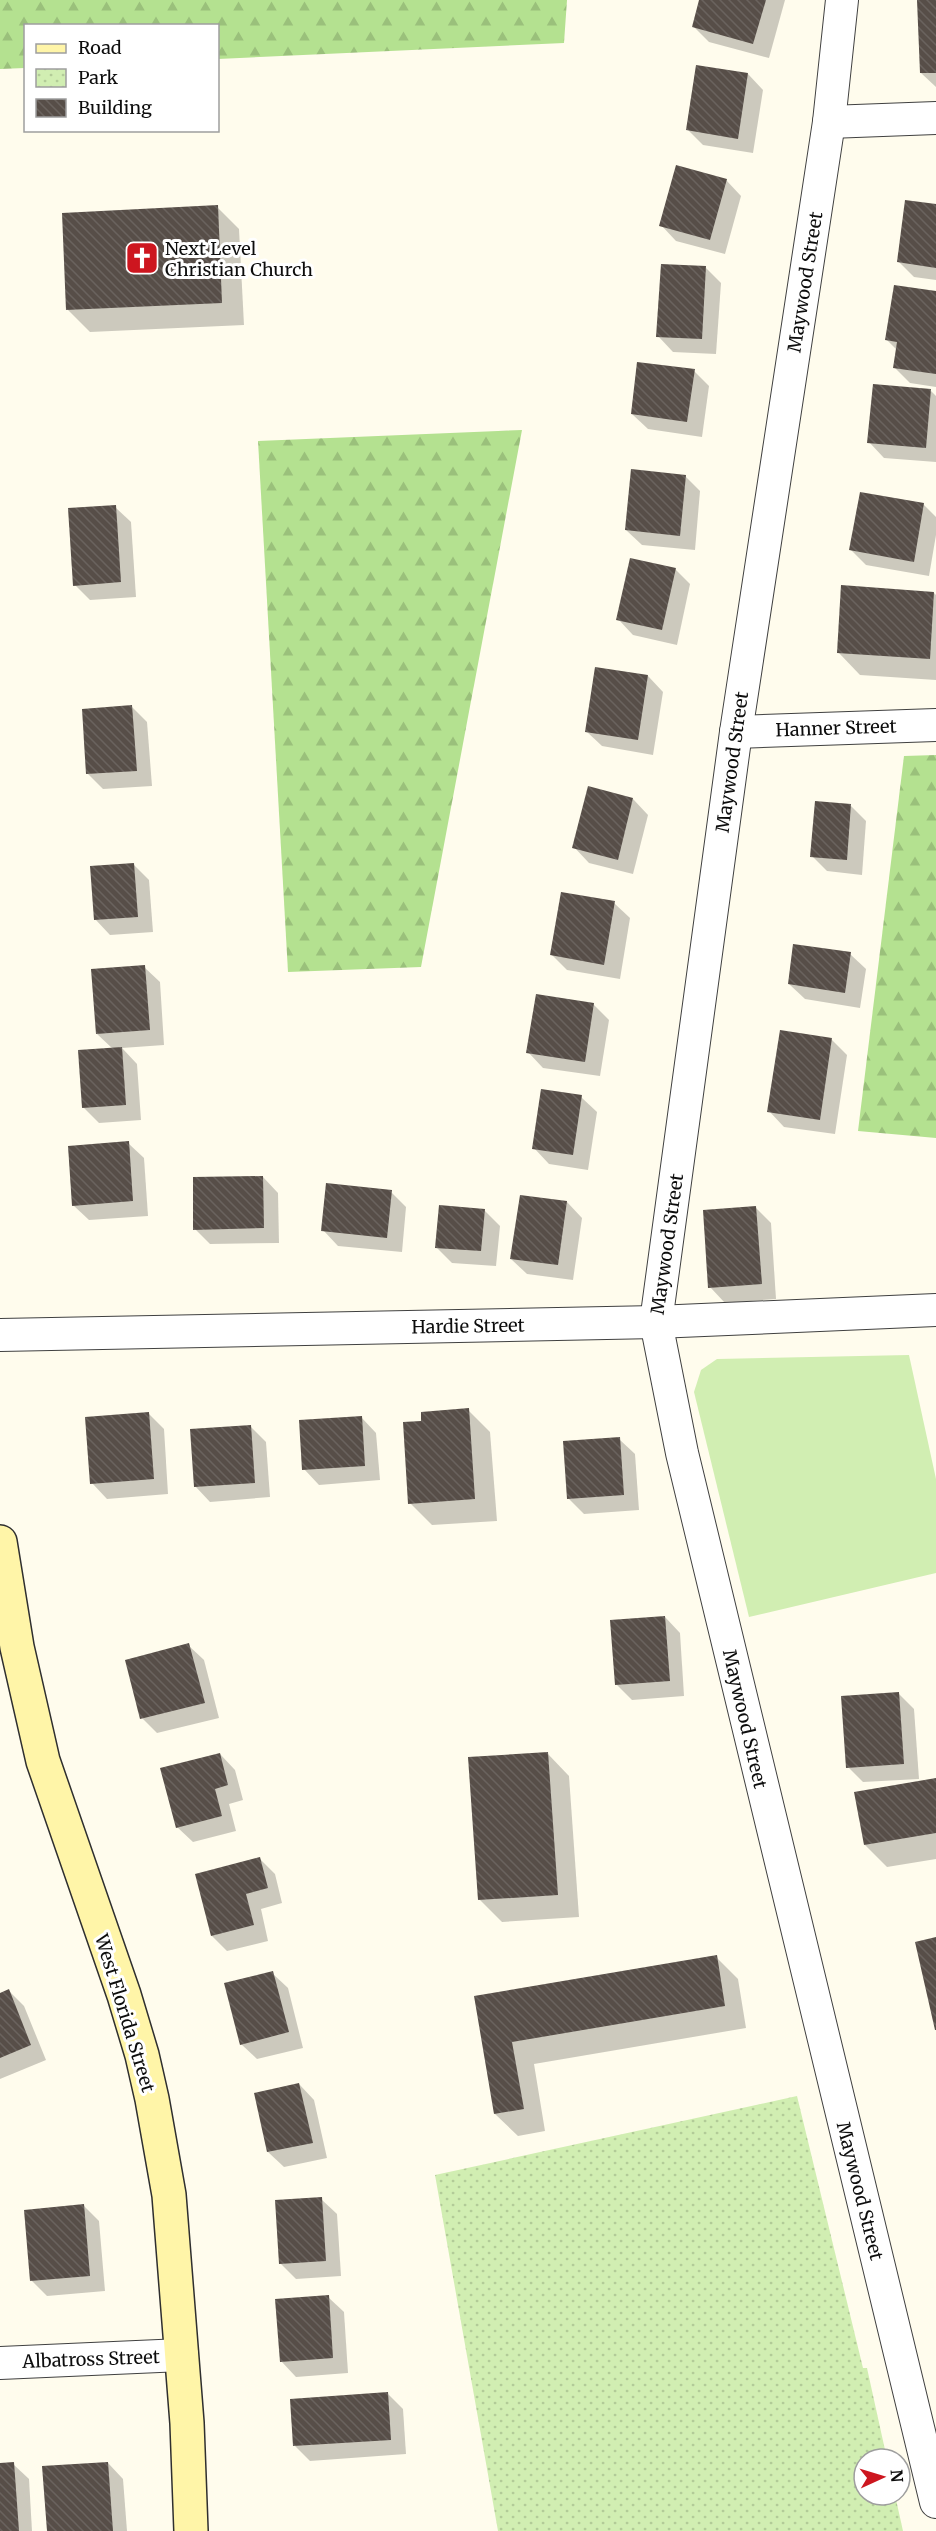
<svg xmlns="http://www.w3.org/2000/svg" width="936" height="2531" viewBox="0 0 936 2531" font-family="Merriweather,serif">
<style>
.grass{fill:#d1eeb2}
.forest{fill:url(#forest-firs)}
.park{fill:url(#park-dots)}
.shadow{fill:#0003}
.building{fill:url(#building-back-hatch)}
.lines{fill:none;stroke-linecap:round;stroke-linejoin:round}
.minor-casing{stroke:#404040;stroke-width:34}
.secondary-casing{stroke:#2f2f2f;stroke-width:36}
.minor{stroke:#fff;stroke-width:32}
.secondary{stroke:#fff5a8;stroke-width:33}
.labels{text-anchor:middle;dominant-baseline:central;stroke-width:6;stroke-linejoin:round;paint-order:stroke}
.poi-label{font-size:18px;fill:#0d0d0d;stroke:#fff;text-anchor:start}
.street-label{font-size:18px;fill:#0d0d0d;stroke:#fff}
</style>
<defs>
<pattern id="forest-firs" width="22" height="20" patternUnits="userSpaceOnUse" patternTransform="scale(1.5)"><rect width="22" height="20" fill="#b4e190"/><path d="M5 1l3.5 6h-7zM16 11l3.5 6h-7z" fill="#9ac07b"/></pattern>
<pattern id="park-dots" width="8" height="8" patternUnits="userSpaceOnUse" patternTransform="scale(1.5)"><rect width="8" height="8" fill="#d1eeb2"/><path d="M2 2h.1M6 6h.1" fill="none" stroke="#b2cb98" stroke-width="1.8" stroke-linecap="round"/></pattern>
<pattern id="building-back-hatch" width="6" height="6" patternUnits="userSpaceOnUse" patternTransform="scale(1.5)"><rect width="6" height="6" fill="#574e48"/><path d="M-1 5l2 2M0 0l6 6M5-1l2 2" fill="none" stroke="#6a635e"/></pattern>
</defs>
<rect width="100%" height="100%" fill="#fffced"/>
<path class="grass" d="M 909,1355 L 936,1479 L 936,1573 L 749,1617 L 694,1392 L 701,1370 L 717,1359 Z"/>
<g class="forest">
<path d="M 0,0 L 567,0 L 564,43 L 218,59 L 218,26 L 26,26 L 25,68 L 0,69 Z"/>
<path d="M 522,430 L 421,967 L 288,972 L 258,441 Z"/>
<path d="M 936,755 L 936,1138 L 858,1131 L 904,756 Z"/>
</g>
<path class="park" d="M 797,2096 L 863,2368 L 867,2368 L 887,2459 L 864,2459 L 864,2495 L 895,2495 L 903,2531 L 498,2531 L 435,2175 Z"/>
<g class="shadow">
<path d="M 701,0 L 785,0 L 769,58 L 709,42 L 694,27 Z"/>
<path d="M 919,0 L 936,0 L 936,87 L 921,73 Z"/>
<path d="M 748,74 L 763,90 L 753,153 L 703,145 L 687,129 Z"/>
<path d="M 726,180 L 741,196 L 725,254 L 676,241 L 661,225 Z"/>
<path d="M 936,205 L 936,280 L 914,277 L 899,262 Z"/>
<path d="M 217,207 L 239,229 L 244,325 L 90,332 L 68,310 Z"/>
<path d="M 706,268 L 721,283 L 716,354 L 673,352 L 658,336 Z"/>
<path d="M 936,293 L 936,387 L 910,383 L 894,367 L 897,350 L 887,340 Z"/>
<path d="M 694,371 L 709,386 L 702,437 L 648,429 L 632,414 Z"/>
<path d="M 931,391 L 936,396 L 936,462 L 884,458 L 869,442 Z"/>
<path d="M 685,476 L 700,491 L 695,550 L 642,545 L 626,530 Z"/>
<path d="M 923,504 L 936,517 L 936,535 L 929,576 L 866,565 L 851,550 Z"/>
<path d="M 115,507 L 131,522 L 136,597 L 90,600 L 75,585 Z"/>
<path d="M 675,569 L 690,584 L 677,645 L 633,635 L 618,619 Z"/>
<path d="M 934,593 L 936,595 L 936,680 L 860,675 L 838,652 Z"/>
<path d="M 648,676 L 663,692 L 653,755 L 602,746 L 586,731 Z"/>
<path d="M 132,707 L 147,722 L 152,786 L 103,789 L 88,774 Z"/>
<path d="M 633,799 L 648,815 L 633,874 L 589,863 L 574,847 Z"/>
<path d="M 851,806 L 866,821 L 862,875 L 827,871 L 812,856 Z"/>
<path d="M 134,865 L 149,880 L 153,932 L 110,935 L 95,919 Z"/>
<path d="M 614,903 L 630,918 L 620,979 L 567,970 L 552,955 Z"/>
<path d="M 850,954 L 866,969 L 860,1008 L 805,999 L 789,984 Z"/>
<path d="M 144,967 L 160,982 L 164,1045 L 122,1048 L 137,1064 L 141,1120 L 99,1123 L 83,1107 L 113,1049 L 97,1034 Z"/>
<path d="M 593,1004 L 609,1020 L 600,1076 L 543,1068 L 528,1052 Z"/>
<path d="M 831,1039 L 847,1055 L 835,1134 L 784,1127 L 769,1111 Z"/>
<path d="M 581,1097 L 597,1112 L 588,1170 L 549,1164 L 534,1148 Z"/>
<path d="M 128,1143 L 144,1158 L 148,1216 L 89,1220 L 73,1205 Z"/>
<path d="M 263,1177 L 278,1193 L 279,1243 L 210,1244 L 195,1229 Z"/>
<path d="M 391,1192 L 406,1207 L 402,1252 L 338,1246 L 323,1230 Z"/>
<path d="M 567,1202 L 582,1218 L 573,1280 L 527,1274 L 511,1259 Z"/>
<path d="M 756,1208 L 771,1223 L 776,1299 L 725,1303 L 710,1287 Z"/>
<path d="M 484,1210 L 500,1226 L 496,1266 L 452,1263 L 437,1248 Z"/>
<path d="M 468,1410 L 490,1432 L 497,1521 L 432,1525 L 410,1503 L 423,1422 Z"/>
<path d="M 149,1414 L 164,1429 L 168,1494 L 107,1499 L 92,1483 Z"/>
<path d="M 361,1417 L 376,1433 L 380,1480 L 319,1485 L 304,1469 Z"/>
<path d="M 250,1426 L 266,1442 L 270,1497 L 210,1502 L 195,1486 Z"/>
<path d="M 619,1439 L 635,1454 L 639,1510 L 584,1514 L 568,1498 Z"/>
<path d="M 665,1617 L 680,1633 L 684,1696 L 632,1700 L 616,1684 Z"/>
<path d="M 188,1645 L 204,1660 L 219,1718 L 157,1733 L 142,1718 Z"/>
<path d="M 898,1693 L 914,1709 L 919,1779 L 863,1782 L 848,1767 Z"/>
<path d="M 547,1753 L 569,1776 L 579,1917 L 502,1922 L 480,1900 Z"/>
<path d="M 220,1754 L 235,1770 L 243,1800 L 229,1804 L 236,1831 L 193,1842 L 177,1827 Z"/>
<path d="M 936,1779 L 936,1859 L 887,1867 L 865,1845 Z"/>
<path d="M 260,1859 L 275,1874 L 282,1903 L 261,1909 L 268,1941 L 227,1951 L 212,1936 Z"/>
<path d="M 716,1957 L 738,1979 L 746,2028 L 534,2064 L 545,2131 L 518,2136 L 495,2114 L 476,1998 Z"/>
<path d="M 272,1973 L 288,1988 L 303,2048 L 257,2059 L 241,2044 Z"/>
<path d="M 9,1991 L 24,2006 L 46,2060 L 0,2079 L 0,1994 Z"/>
<path d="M 299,2084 L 314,2100 L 327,2158 L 284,2167 L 268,2152 Z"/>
<path d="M 321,2199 L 337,2214 L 341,2276 L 296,2279 L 281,2264 Z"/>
<path d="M 84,2206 L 99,2221 L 105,2291 L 47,2296 L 32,2281 Z"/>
<path d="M 328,2297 L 344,2312 L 348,2373 L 296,2377 L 281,2361 Z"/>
<path d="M 388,2394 L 403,2409 L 406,2454 L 310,2461 L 295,2446 Z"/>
<path d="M 108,2463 L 123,2479 L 127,2531 L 49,2531 Z"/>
<path d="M 13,2464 L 29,2479 L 32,2531 L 0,2531 L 0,2465 Z"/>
</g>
<g class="building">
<path d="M 699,0 L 766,0 L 753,44 L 692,27 Z"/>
<path d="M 917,0 L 936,0 L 936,73 L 920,73 Z"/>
<path d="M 696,65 L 748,73 L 738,139 L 686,130 Z"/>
<path d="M 676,165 L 727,179 L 710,240 L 659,226 Z"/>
<path d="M 905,200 L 936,204 L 936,268 L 897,262 Z"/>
<path d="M 218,205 L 222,303 L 66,310 L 62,213 Z"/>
<path d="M 661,264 L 706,266 L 702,339 L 656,337 Z"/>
<path d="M 894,285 L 936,291 L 936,374 L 893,368 L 897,342 L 885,340 Z"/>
<path d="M 637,362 L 695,369 L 687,422 L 631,414 Z"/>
<path d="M 873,384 L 931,389 L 926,448 L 867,443 Z"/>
<path d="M 631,469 L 686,475 L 680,536 L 625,530 Z"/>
<path d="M 860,492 L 924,503 L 914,562 L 849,550 Z"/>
<path d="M 116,505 L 121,582 L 73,586 L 68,508 Z"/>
<path d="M 630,558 L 676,568 L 662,630 L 616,620 Z"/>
<path d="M 841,585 L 934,592 L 930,659 L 837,653 Z"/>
<path d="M 595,667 L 648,675 L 638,740 L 585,732 Z"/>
<path d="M 132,705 L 137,771 L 86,774 L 82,709 Z"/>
<path d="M 588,786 L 633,798 L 618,860 L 572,848 Z"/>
<path d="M 815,801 L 851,804 L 847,860 L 810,857 Z"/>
<path d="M 134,863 L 138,917 L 94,920 L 90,866 Z"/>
<path d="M 561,892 L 615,901 L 604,965 L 550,955 Z"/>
<path d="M 793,944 L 851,952 L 845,993 L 788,984 Z"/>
<path d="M 145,965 L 150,1030 L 96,1034 L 91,969 Z"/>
<path d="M 536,994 L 594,1003 L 585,1062 L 526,1053 Z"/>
<path d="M 780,1030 L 832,1038 L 820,1120 L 767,1112 Z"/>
<path d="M 122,1047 L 126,1105 L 82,1108 L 78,1050 Z"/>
<path d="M 541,1089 L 582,1095 L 573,1155 L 532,1149 Z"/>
<path d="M 129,1141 L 133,1201 L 72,1206 L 68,1146 Z"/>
<path d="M 263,1176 L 264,1228 L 193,1230 L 193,1177 Z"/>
<path d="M 326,1183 L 392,1190 L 387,1238 L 321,1231 Z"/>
<path d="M 520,1195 L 567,1201 L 558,1265 L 510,1259 Z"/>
<path d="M 439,1205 L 485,1209 L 481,1251 L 435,1248 Z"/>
<path d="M 756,1206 L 762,1284 L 708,1288 L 703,1210 Z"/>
<path d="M 469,1408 L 475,1499 L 408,1504 L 403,1422 L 421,1421 L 421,1412 Z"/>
<path d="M 149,1412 L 154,1479 L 90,1484 L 85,1417 Z"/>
<path d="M 362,1416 L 365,1466 L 302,1470 L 299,1420 Z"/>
<path d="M 251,1425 L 255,1483 L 194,1487 L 190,1429 Z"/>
<path d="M 620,1437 L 624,1495 L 567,1499 L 563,1441 Z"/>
<path d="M 665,1616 L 670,1681 L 615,1685 L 610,1620 Z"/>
<path d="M 189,1643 L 205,1703 L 140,1719 L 125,1660 Z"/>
<path d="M 899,1692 L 904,1764 L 846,1768 L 841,1696 Z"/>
<path d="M 548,1752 L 558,1895 L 478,1900 L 468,1757 Z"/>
<path d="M 220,1753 L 228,1785 L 215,1789 L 222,1816 L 176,1828 L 160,1768 Z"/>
<path d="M 936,1778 L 936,1833 L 864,1845 L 854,1792 Z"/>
<path d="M 260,1857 L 268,1888 L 246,1894 L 254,1925 L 211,1936 L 195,1874 Z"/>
<path d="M 936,1937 L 936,2030 L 935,2030 L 915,1942 Z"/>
<path d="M 717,1955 L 725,2006 L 512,2042 L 524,2109 L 494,2114 L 474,1996 Z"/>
<path d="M 273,1971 L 289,2032 L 240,2045 L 224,1983 Z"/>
<path d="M 9,1989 L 31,2045 L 0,2058 L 0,1993 Z"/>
<path d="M 299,2083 L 313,2143 L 267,2152 L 254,2093 Z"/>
<path d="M 322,2197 L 326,2261 L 279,2264 L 275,2200 Z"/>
<path d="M 84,2204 L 90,2276 L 30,2281 L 24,2210 Z"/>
<path d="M 329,2295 L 333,2358 L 280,2362 L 275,2299 Z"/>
<path d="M 388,2392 L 391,2440 L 293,2446 L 290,2399 Z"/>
<path d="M 14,2462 L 19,2531 L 0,2531 L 0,2463 Z"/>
<path d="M 108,2462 L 113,2531 L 47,2531 L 42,2466 Z"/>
</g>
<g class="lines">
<g class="minor-casing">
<g id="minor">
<path d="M 842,0 L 829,122 L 736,732 L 656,1322 L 682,1453 L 936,2502"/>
<path d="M 829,122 L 936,118"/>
<path d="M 736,732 L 936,725"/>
<path d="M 0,1335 L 656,1322 L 936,1310"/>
<path d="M 0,2363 L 182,2355"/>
</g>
</g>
<g class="secondary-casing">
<path id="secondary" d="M 0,1542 L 17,1647 L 43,1761 L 124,1995 L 142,2055 L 152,2099 L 169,2195 L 187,2423 L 191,2531"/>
</g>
<use href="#minor" class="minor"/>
<use href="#secondary" class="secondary"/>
</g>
<defs>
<g id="church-square" transform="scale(1.725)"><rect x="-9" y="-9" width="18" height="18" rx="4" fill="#cd161f" stroke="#fff"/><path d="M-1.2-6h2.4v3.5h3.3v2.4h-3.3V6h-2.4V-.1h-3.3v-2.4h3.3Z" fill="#fff"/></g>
</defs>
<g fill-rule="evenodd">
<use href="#church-square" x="142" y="258"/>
</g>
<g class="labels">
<g class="poi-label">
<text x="165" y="248">Next Level<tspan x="165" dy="21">Christian Church</tspan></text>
</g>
<g class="street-label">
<text transform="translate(805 282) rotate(-81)">Maywood Street</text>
<text transform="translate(836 728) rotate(-2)">Hanner Street</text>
<text transform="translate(732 762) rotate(-82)">Maywood Street</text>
<text transform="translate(667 1244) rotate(-82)">Maywood Street</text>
<text transform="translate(468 1326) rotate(-1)">Hardie Street</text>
<text transform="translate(745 1719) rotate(77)">Maywood Street</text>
<text transform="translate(125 2013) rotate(73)">West Florida Street</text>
<text transform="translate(860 2191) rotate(76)">Maywood Street</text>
<text transform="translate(91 2359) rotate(-2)">Albatross Street</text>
</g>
</g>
<rect x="24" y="24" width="195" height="108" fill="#ffffff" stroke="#9e9e9e" stroke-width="1.5"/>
<rect x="36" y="44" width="30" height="9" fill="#fff5a8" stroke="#9e9e9e" stroke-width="1.5"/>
<text x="78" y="54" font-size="18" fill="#0d0d0d">Road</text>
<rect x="36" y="69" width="30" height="18" fill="url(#park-dots)" stroke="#9e9e9e" stroke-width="1.5"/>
<text x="78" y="84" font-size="18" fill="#0d0d0d">Park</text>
<rect x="36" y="99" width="30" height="18" fill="url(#building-back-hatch)" stroke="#9e9e9e" stroke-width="1.5"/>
<text x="78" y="114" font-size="18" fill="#0d0d0d">Building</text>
<g transform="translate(882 2477) rotate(86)"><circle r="28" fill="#ffffff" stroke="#9e9e9e" stroke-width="1.5"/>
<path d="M0-4.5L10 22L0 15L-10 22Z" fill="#cd161f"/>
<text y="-9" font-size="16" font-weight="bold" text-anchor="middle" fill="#0d0d0d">N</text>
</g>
</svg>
